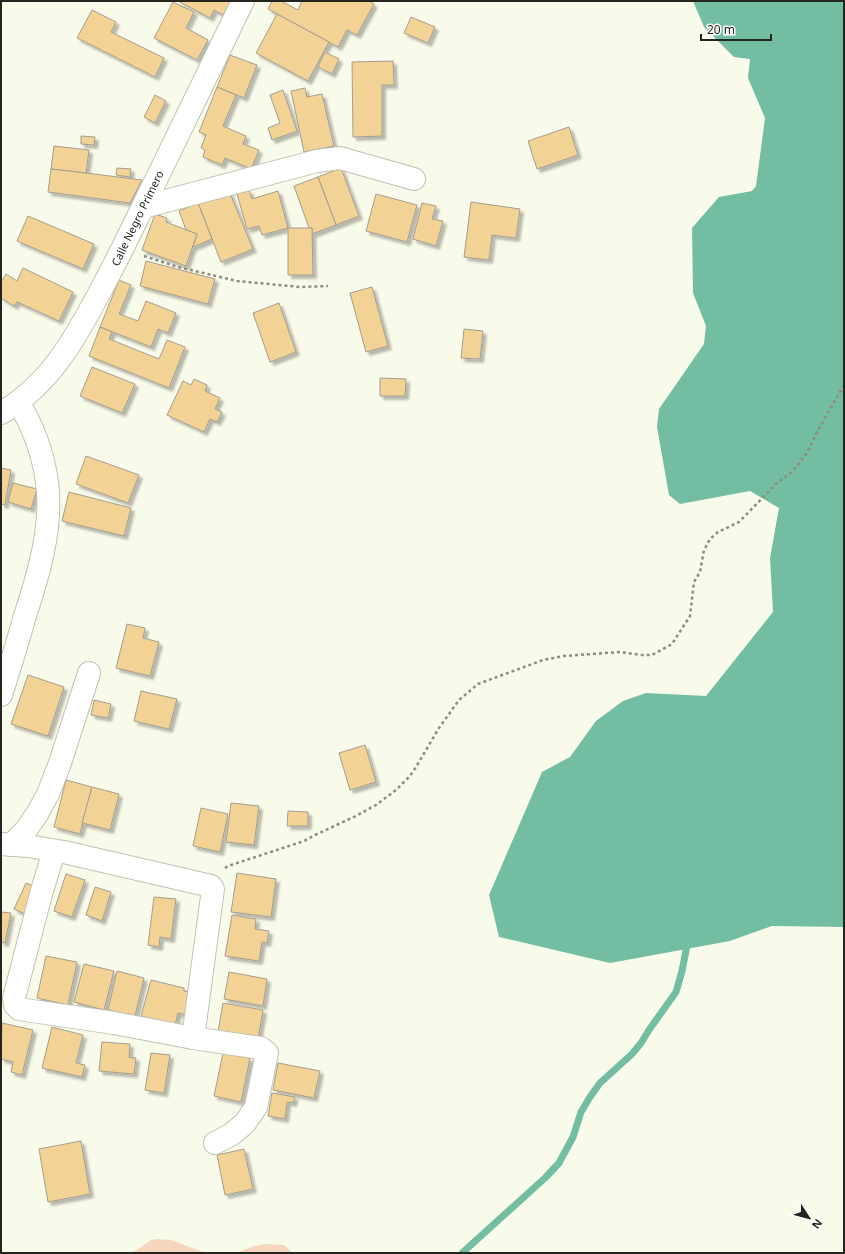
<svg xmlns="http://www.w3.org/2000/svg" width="845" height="1254" viewBox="0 0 845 1254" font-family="'Noto Sans',sans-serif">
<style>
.green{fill:#f7d6c0}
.water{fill:#73bea2}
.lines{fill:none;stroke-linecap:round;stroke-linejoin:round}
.stream{stroke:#73bea2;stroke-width:7}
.building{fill:#f2d295;stroke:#a49d8f;filter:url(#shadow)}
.minor-casing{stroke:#c0c2b2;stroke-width:24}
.path{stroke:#8c8c81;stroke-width:2.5;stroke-dasharray:3 3;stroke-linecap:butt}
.minor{stroke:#fff;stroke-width:22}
.labels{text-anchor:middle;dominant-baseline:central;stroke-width:3;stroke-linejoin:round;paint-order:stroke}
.street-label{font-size:11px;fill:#25251f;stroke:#fff}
</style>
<defs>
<filter id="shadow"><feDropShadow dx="3.5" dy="3.5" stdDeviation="1" flood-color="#0004"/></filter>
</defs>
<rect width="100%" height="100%" fill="#f9fbea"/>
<g class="green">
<path d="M 157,1239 L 171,1240 L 206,1253 L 132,1253 L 151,1240 Z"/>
<path d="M 267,1244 L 284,1245 L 292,1253 L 235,1253 L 255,1246 Z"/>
</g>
<path class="water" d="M 693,1 L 844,1 L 844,927 L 772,926 L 730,941 L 610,963 L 499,937 L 489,895 L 542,772 L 570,757 L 596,721 L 623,701 L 646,693 L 706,696 L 773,612 L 770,558 L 779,508 L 750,491 L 680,504 L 669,495 L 657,427 L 659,409 L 704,344 L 706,326 L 693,293 L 692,228 L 719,197 L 752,191 L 756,186 L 765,118 L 748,78 L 750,59 L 734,57 L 704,27 Z"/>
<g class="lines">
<path class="stream" d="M 462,1253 L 545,1178 L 559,1163 L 573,1137 L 581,1112 L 590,1097 L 600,1083 L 632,1054 L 641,1043 L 649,1030 L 676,992 L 682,971 L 688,940"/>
</g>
<g class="building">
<path d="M 178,1 L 231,1 L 223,15 L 214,10 L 210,18 Z"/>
<path d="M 272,1 L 281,1 L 298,10 L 302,1 L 369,1 L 374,4 L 357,35 L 347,30 L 338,47 L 268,9 Z"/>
<path d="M 173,2 L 194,12 L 186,28 L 208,40 L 197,60 L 154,38 Z"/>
<path d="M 92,10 L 116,22 L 111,32 L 164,58 L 155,77 L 77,38 Z"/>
<path d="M 277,14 L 329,42 L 308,81 L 256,53 Z"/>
<path d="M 411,17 L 435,27 L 428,43 L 404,33 Z"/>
<path d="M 325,52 L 339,59 L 332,74 L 318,67 Z"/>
<path d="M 230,55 L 257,65 L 244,98 L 217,87 Z"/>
<path d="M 393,61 L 394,85 L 382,85 L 382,136 L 353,137 L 352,62 Z"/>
<path d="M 217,87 L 236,95 L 223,126 L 246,136 L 243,144 L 259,150 L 251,169 L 225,158 L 222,165 L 203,157 L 205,150 L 201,148 L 206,135 L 199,132 Z"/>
<path d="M 305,88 L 307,97 L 322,94 L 334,146 L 304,152 L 291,91 Z"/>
<path d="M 283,90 L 297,131 L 272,140 L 268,128 L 280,123 L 270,95 Z"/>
<path d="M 155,95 L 166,101 L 155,123 L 144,117 Z"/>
<path d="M 569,127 L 578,155 L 537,169 L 528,141 Z"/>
<path d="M 81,136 L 95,137 L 94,145 L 81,144 Z"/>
<path d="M 54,146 L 89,150 L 86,173 L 51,169 Z"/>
<path d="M 117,168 L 131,169 L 130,177 L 116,175 Z"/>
<path d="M 341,168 L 359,216 L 336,225 L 318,177 Z"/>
<path d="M 51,169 L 86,173 L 142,180 L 130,203 L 48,192 Z"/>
<path d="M 318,177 L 336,225 L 312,234 L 312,228 L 309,228 L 294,186 Z"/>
<path d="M 249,190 L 252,199 L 278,191 L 288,228 L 262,235 L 259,226 L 247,229 L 237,194 Z"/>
<path d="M 229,191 L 253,249 L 221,262 L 198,203 Z"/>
<path d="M 376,194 L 417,205 L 407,242 L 366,231 Z"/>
<path d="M 471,202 L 520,209 L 516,238 L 492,235 L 489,260 L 464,257 Z"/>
<path d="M 198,203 L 212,239 L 193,247 L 197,234 L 186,230 L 179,211 Z"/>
<path d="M 422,203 L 436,206 L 432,219 L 443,221 L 436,246 L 413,239 Z"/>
<path d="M 155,214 L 167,218 L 166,222 L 197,234 L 186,266 L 142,250 Z"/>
<path d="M 28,216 L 94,244 L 83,269 L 17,241 Z"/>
<path d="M 288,228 L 312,228 L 313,275 L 288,275 Z"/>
<path d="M 146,261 L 215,279 L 208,304 L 140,286 Z"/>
<path d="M 23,268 L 73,292 L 59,321 L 17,302 L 14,306 L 1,298 L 1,282 L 6,274 L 17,281 Z"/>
<path d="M 119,280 L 131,285 L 119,314 L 138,321 L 146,301 L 176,313 L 168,333 L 158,329 L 151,347 L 100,327 Z"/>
<path d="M 372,287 L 388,346 L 366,352 L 350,293 Z"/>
<path d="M 279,303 L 296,352 L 270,362 L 253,313 Z"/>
<path d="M 100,327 L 112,332 L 109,339 L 159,359 L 167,340 L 185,347 L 169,388 L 89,356 Z"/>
<path d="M 464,329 L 483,331 L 480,359 L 461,358 Z"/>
<path d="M 92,367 L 135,384 L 122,413 L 80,396 Z"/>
<path d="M 380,378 L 406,379 L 405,396 L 380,396 Z"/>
<path d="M 194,379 L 207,385 L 205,391 L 220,398 L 215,409 L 222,412 L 217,422 L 210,419 L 204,432 L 167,415 L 183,381 L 191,385 Z"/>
<path d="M 86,456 L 139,475 L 128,503 L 76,484 Z"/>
<path d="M 1,468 L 11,470 L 5,505 L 1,504 Z"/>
<path d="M 13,483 L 37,489 L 31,509 L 8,502 Z"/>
<path d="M 69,492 L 131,508 L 124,536 L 62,521 Z"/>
<path d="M 127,624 L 145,628 L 143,638 L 159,642 L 150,676 L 116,668 Z"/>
<path d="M 28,675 L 64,687 L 48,736 L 11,724 Z"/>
<path d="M 141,691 L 177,699 L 169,729 L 134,721 Z"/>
<path d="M 94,700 L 111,704 L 108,718 L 91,715 Z"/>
<path d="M 365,745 L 376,782 L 350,790 L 339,753 Z"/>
<path d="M 66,780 L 92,787 L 80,834 L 54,827 Z"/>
<path d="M 92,787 L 119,794 L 110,830 L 82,823 Z"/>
<path d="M 231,803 L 259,806 L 254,845 L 226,842 Z"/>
<path d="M 201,808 L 228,814 L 220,852 L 193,846 Z"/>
<path d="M 288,811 L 308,812 L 308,826 L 287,826 Z"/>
<path d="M 237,873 L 276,879 L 271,917 L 231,912 Z"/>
<path d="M 66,874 L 85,880 L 72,917 L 54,911 Z"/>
<path d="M 26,883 L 39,888 L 27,915 L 14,909 Z"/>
<path d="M 95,887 L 111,892 L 102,921 L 86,915 Z"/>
<path d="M 154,897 L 176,899 L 171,939 L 160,937 L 159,947 L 148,945 Z"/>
<path d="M 1,912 L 11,913 L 5,943 L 1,942 Z"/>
<path d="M 232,915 L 256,919 L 255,929 L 269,931 L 267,943 L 262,942 L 259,961 L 225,956 Z"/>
<path d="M 46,956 L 77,962 L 68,1005 L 37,998 Z"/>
<path d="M 84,964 L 114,971 L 104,1010 L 74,1002 Z"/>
<path d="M 117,971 L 144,978 L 135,1016 L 108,1010 Z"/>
<path d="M 229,972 L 267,979 L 263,1006 L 224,999 Z"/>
<path d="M 151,980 L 184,988 L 184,991 L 194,994 L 188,1015 L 178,1013 L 175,1025 L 141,1016 Z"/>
<path d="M 223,1003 L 263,1010 L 258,1039 L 218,1032 Z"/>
<path d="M 2,1023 L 33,1030 L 22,1075 L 11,1072 L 13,1062 L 1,1059 Z"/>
<path d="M 52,1027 L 83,1035 L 76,1063 L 85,1065 L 82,1077 L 42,1068 Z"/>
<path d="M 102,1042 L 130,1044 L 129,1057 L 136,1058 L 134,1074 L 99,1071 Z"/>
<path d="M 151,1053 L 170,1055 L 164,1093 L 145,1090 Z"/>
<path d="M 223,1053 L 250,1058 L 241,1102 L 214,1096 Z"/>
<path d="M 278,1063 L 320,1071 L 314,1098 L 273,1090 Z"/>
<path d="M 272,1093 L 295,1097 L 293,1103 L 287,1102 L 285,1119 L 268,1116 Z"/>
<path d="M 81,1141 L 90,1194 L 48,1202 L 39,1149 Z"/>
<path d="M 244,1149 L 253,1189 L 225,1195 L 217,1155 Z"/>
</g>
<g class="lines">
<g class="minor-casing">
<g id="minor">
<path d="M 143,207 L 317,161 L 340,158 L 414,179"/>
<path d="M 1,413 C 51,384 76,337 102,288 C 121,253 138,216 156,180 C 185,120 214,61 243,1"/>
<path d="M 1,695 C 9,670 17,645 24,619 C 38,576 53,528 47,482 C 43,453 33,426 18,402"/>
<path d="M 1,844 L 28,846 L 64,852 L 211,886 L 213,889 L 193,1038"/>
<path d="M 11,845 L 26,830 L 37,814 L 48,794 L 60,763 L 89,673"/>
<path d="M 54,851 L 41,894 L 14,998 L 15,1005 L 19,1009 L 114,1023 L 193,1038 L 261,1048 L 267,1053 L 256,1107 L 245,1123 L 232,1134 L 215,1143"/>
</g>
</g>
<g class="path">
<path d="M 144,256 L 178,267 L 237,281 L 300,287 L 328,286"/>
<path d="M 225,868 L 228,866 L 304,841 L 315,835 L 354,817 L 376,805 L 396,790 L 410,776 L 416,767 L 439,728 L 459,700 L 478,684 L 543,660 L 564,656 L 620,652 L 641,655 L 652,655 L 672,644 L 690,616 L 694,582 L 700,572 L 704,550 L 710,539 L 718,532 L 739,522 L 776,484 L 793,471 L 807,453 L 817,432 L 844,385"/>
</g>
<use href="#minor" class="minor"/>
</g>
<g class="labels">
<g class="street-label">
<text transform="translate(137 218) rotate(-64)">Calle Negro Primero</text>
</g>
</g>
<rect width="845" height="1254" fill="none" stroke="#25251f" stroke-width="4"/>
<g transform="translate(809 1218) rotate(126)" stroke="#ffffff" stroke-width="3" paint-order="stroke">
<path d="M0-3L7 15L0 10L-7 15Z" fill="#25251f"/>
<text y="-6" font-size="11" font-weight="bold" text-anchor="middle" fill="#25251f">N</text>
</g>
<path d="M701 34v6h70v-6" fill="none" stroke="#25251f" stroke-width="2"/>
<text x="707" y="34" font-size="12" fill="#25251f" stroke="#ffffff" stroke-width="3" paint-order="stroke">20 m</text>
</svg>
